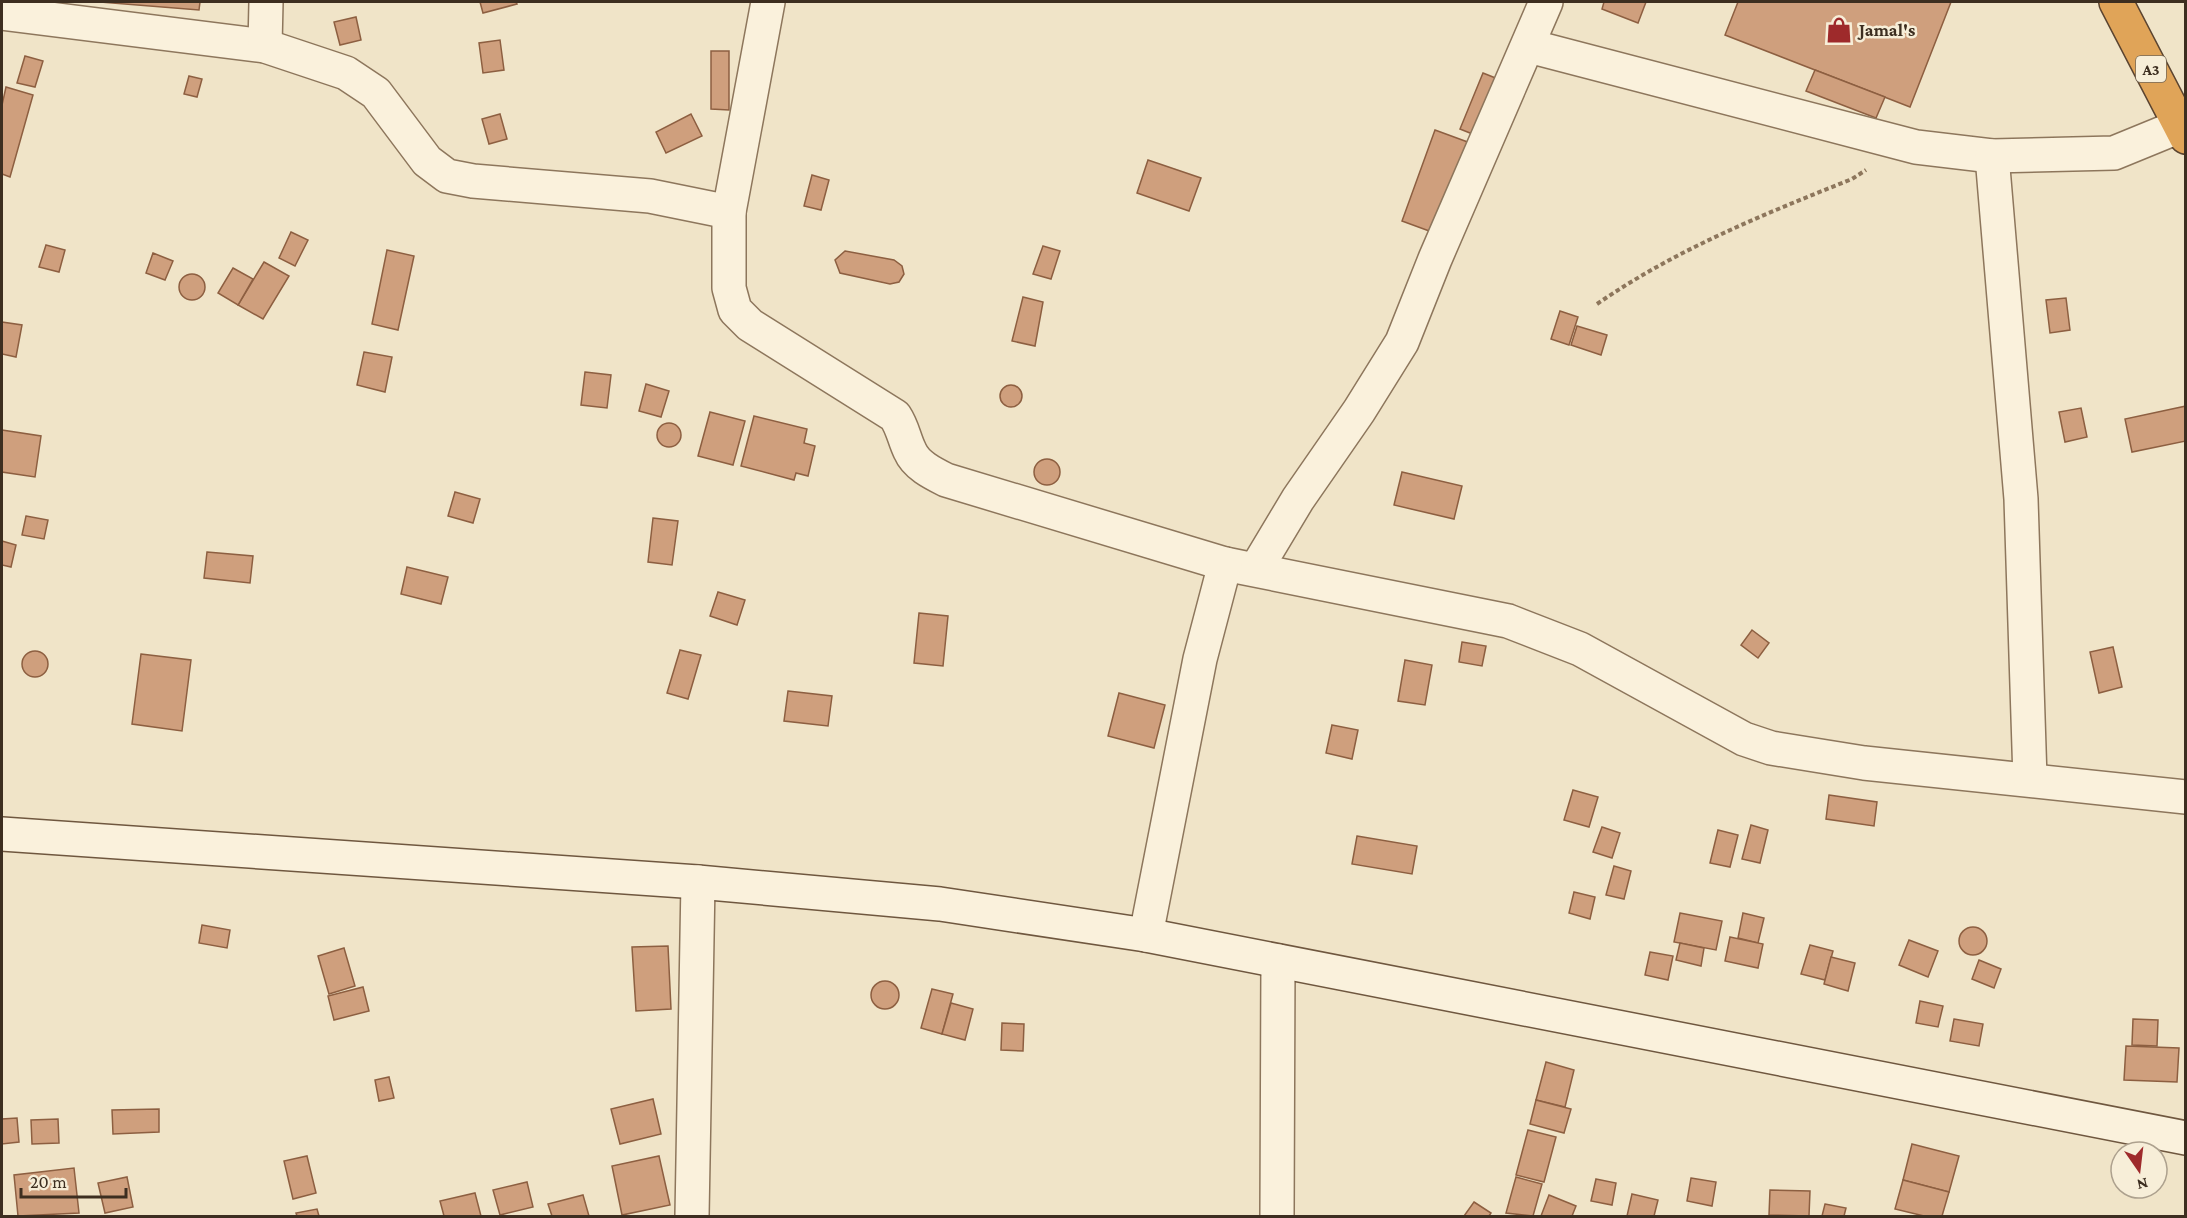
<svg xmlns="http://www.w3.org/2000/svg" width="2187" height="1218" viewBox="0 0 2187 1218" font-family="'Crimson Pro',serif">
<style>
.building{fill:#cf9f7d;stroke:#8d5f41;stroke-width:1.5}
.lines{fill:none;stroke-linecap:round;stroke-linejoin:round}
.street-casing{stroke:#8d765c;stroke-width:36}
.secondary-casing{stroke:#6f573f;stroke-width:36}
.highway-casing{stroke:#5b4430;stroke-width:36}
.path{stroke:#8d765c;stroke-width:4;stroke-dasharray:4.5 3;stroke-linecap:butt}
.street{stroke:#faf1dc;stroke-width:33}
.secondary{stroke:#faf1dc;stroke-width:33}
.highway{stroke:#e0a458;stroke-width:33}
.labels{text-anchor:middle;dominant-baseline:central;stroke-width:5;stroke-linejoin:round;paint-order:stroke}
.shield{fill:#f7eed8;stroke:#756857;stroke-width:1.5}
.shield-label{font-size:16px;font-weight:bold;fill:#3d2e20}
.poi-label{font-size:18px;font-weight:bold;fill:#3d2e20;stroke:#f7eed8;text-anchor:start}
</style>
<rect width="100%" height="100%" fill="#f0e4c8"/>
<g class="building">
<path d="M 100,2 L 200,2 L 199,10 Z"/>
<path d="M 480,2 L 516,2 L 517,4 L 483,13 Z"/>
<path d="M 1604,2 L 1646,2 L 1638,23 L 1602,9 Z"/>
<path d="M 1738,2 L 1951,2 L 1910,107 L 1725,35 Z"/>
<path d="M 356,17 L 361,40 L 340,45 L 334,22 Z"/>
<path d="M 500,40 L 504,70 L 483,73 L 479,43 Z"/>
<path d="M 711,51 L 729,51 L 729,110 L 711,109 Z"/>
<path d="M 25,56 L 43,61 L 35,87 L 17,83 Z"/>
<path d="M 1815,70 L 1885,97 L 1876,118 L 1806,91 Z"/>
<path d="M 1483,73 L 1513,85 L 1490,141 L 1460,129 Z"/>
<path d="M 189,76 L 202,79 L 197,97 L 184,94 Z"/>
<path d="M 6,87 L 33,95 L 10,177 L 2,174 L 2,105 Z"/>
<path d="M 500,114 L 507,139 L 489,144 L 482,119 Z"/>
<path d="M 691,114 L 702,136 L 666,153 L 656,132 Z"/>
<path d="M 1435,130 L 1484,148 L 1451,239 L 1402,221 Z"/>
<path d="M 1148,160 L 1201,178 L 1189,211 L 1137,193 Z"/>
<path d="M 812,175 L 829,180 L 821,210 L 804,206 Z"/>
<path d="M 291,232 L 308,240 L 295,266 L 279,258 Z"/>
<path d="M 46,245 L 65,250 L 59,272 L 39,267 Z"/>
<path d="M 1043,246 L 1060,251 L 1051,279 L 1033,274 Z"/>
<path d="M 387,250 L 414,256 L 398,330 L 372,324 Z"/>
<path d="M 845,251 L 894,260 L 902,266 L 904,274 L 899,282 L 890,284 L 840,273 L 835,260 Z"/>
<path d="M 153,253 L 173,261 L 165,280 L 146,273 Z"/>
<path d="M 264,262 L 289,276 L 263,319 L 238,305 Z"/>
<path d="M 233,268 L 253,279 L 238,305 L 218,293 Z"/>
<circle cx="192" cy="287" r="13"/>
<path d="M 1023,297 L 1043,302 L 1035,346 L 1012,341 Z"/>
<path d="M 2066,298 L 2070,330 L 2050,333 L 2046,300 Z"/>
<path d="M 1560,311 L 1578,317 L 1569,345 L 1551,339 Z"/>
<path d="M 2,322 L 22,325 L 16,357 L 2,354 Z"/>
<path d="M 1577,326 L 1607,335 L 1601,355 L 1571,345 Z"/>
<path d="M 364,352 L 392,357 L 385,392 L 357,385 Z"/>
<path d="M 585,372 L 611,375 L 607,408 L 581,405 Z"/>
<path d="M 646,384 L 669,391 L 661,417 L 639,411 Z"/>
<circle cx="1011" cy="396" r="11"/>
<path d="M 2186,406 L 2186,441 L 2132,452 L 2125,419 Z"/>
<path d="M 2081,408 L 2087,437 L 2065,442 L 2059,412 Z"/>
<path d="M 710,412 L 745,421 L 733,465 L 698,456 Z"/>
<path d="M 754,416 L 807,429 L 804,443 L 815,446 L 808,476 L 796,473 L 794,480 L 741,466 Z"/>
<circle cx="669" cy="435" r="12"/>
<path d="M 2,430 L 41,436 L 35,477 L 2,472 Z"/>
<circle cx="1047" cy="472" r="13"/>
<path d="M 1402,472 L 1462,486 L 1454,519 L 1394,505 Z"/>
<path d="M 455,492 L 480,499 L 473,523 L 448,516 Z"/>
<path d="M 26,516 L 48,520 L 44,539 L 22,535 Z"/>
<path d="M 653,518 L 678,521 L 672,565 L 648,562 Z"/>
<path d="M 2,541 L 16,545 L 11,567 L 2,565 Z"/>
<path d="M 207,552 L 253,556 L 250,583 L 204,578 Z"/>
<path d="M 407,567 L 448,577 L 441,604 L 401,594 Z"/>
<path d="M 718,592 L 745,600 L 737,625 L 710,616 Z"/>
<path d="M 919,613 L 948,616 L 943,666 L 914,663 Z"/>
<path d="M 1752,630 L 1769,643 L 1758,658 L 1741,645 Z"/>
<path d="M 1462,642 L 1486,646 L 1482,666 L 1459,662 Z"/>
<path d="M 2113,647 L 2122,687 L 2099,693 L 2090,652 Z"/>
<path d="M 680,650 L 701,655 L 688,699 L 667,693 Z"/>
<circle cx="35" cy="664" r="13"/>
<path d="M 141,654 L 191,660 L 182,731 L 132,724 Z"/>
<path d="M 1405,660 L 1432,665 L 1425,705 L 1398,701 Z"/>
<path d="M 788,691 L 832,696 L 828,726 L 784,721 Z"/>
<path d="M 1119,693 L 1165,705 L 1154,748 L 1108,736 Z"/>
<path d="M 1332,725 L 1358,730 L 1352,759 L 1326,753 Z"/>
<path d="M 1573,790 L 1598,797 L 1589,827 L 1564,820 Z"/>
<path d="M 1829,795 L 1877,802 L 1874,826 L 1826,819 Z"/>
<path d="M 1751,825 L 1768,830 L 1760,863 L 1742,859 Z"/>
<path d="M 1602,827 L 1620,833 L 1612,858 L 1593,852 Z"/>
<path d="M 1718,830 L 1738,835 L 1730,867 L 1710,863 Z"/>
<path d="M 1357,836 L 1417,846 L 1412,874 L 1352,864 Z"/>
<path d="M 1614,866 L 1631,871 L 1624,899 L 1606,895 Z"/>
<path d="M 1574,892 L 1595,897 L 1590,919 L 1569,913 Z"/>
<path d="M 1680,913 L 1722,921 L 1716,950 L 1674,942 Z"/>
<path d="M 1743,913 L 1764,918 L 1758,943 L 1738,938 Z"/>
<path d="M 202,925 L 230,930 L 227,948 L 199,943 Z"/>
<circle cx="1973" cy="941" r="14"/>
<path d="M 1730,937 L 1763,944 L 1758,968 L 1725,961 Z"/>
<path d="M 1909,940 L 1938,951 L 1928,977 L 1899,965 Z"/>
<path d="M 1680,943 L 1704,948 L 1701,966 L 1676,960 Z"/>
<path d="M 1810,945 L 1833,951 L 1825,980 L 1801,974 Z"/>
<path d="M 668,946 L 671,1009 L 636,1011 L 632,947 Z"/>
<path d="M 344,948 L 355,986 L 329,994 L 318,956 Z"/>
<path d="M 1650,952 L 1673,956 L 1668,980 L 1645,975 Z"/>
<path d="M 1831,957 L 1855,963 L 1848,991 L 1824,984 Z"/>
<path d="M 1979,960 L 2001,969 L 1994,988 L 1972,979 Z"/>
<circle cx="885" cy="995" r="14"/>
<path d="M 363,987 L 369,1011 L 334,1020 L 328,996 Z"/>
<path d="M 932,989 L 953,994 L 942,1034 L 921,1028 Z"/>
<path d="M 1920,1001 L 1943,1006 L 1938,1027 L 1916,1023 Z"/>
<path d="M 951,1003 L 973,1009 L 965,1040 L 942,1034 Z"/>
<path d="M 1954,1019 L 1983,1024 L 1979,1046 L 1950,1041 Z"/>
<path d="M 2133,1019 L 2158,1020 L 2157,1046 L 2132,1045 Z"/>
<path d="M 1002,1023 L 1024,1024 L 1023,1051 L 1001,1050 Z"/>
<path d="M 2126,1046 L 2179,1048 L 2177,1082 L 2124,1080 Z"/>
<path d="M 1546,1062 L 1574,1070 L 1565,1107 L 1536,1100 Z"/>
<path d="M 389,1077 L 394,1098 L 379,1101 L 375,1080 Z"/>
<path d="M 653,1099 L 661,1134 L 620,1144 L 611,1109 Z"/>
<path d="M 1536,1100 L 1571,1109 L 1564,1133 L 1530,1124 Z"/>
<path d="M 159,1109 L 159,1132 L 113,1134 L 112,1110 Z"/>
<path d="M 17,1118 L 19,1142 L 2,1144 L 2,1119 Z"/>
<path d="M 58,1119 L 59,1143 L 32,1144 L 31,1120 Z"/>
<path d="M 1528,1130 L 1556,1137 L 1544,1182 L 1516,1175 Z"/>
<path d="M 1912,1144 L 1959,1156 L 1949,1192 L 1903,1180 Z"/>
<path d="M 307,1156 L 316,1193 L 293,1199 L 284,1161 Z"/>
<path d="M 659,1156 L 670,1205 L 622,1215 L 612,1166 Z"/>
<path d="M 74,1168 L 79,1213 L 18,1216 L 14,1175 Z"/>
<path d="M 127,1177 L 133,1207 L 105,1213 L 98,1183 Z"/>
<path d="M 1516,1177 L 1542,1184 L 1533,1216 L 1506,1213 Z"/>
<path d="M 1691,1178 L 1716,1182 L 1712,1206 L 1687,1201 Z"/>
<path d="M 1596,1179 L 1616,1183 L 1612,1205 L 1591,1201 Z"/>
<path d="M 1903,1180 L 1949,1192 L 1942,1216 L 1924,1216 L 1895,1209 Z"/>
<path d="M 527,1182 L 533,1207 L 500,1215 L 493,1190 Z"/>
<path d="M 1770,1190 L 1810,1191 L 1809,1216 L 1769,1215 Z"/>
<path d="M 475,1193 L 481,1216 L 444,1216 L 440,1201 Z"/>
<path d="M 1632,1194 L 1658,1200 L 1654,1216 L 1627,1216 Z"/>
<path d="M 583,1195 L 589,1216 L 552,1216 L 548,1204 Z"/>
<path d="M 1549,1195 L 1576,1206 L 1572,1216 L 1541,1216 Z"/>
<path d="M 1474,1202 L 1491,1213 L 1489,1216 L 1464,1216 Z"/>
<path d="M 1825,1204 L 1846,1208 L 1844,1216 L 1822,1216 Z"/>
<path d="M 317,1209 L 319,1216 L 297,1216 L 296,1213 Z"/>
</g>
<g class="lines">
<g class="street-casing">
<g id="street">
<path d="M 768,2 L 729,212 L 729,288 L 735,310 L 750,325 L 895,416 C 903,428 904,439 910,451 C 916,465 932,473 946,480 L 1225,564 L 1508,621 L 1580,649 L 1744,739 L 1771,748 L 1864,763 L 2186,797"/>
<path d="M 2,13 L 265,46 L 346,73 L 376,93 L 427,161 L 447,176 L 473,181 L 650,196 L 729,212"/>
<path d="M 265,46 L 266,2"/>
<path d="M 1529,46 L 1916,147 L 1992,156 L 2114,153 L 2180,126"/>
<path d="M 1992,156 L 2021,499 L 2030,779"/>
<path d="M 1256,569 L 1298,499 L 1359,411 L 1402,342 L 1435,259 L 1546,2"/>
<path d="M 1146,935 L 1200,659 L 1225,564"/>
<path d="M 692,1216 L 698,882"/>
<path d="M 1277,1216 L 1278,961"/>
</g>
</g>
<g class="secondary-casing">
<path id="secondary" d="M 2,834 L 698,882 L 940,904 L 1146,935 L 2186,1138"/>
</g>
<g class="highway-casing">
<path id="highway" d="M 2116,2 L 2186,137"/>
</g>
<path class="path" d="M 1597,304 C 1677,249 1762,215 1852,179 L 1866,170"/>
<use href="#street" class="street"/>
<use href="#secondary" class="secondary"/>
<use href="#highway" class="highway"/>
</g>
<defs>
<g id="shop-bare" transform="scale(2.07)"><path d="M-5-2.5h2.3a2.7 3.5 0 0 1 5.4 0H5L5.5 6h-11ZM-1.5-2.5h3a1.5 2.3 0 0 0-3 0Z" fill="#9e2a2b" stroke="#f7eed8" stroke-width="2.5" paint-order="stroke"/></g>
</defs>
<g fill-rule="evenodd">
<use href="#shop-bare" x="1839" y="30"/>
</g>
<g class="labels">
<rect class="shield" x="2136" y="56" width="30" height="26" rx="4.5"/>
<g class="shield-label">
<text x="2151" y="69">A3</text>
</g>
<g class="poi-label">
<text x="1859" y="30">Jamal's</text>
</g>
</g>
<rect width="2187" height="1218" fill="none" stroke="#3d2e20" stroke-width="6"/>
<g transform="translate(2139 1170) rotate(166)"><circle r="28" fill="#f7eed8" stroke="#ada18e" stroke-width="1.5"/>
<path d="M0-4.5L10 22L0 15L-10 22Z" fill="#9e2a2b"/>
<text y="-9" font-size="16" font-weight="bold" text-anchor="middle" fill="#3d2e20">N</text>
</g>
<path d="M21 1188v9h105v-9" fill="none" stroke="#3d2e20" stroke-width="3"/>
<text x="30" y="1188" font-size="18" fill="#3d2e20" stroke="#f7eed8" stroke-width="4.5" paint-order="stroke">20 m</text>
</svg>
